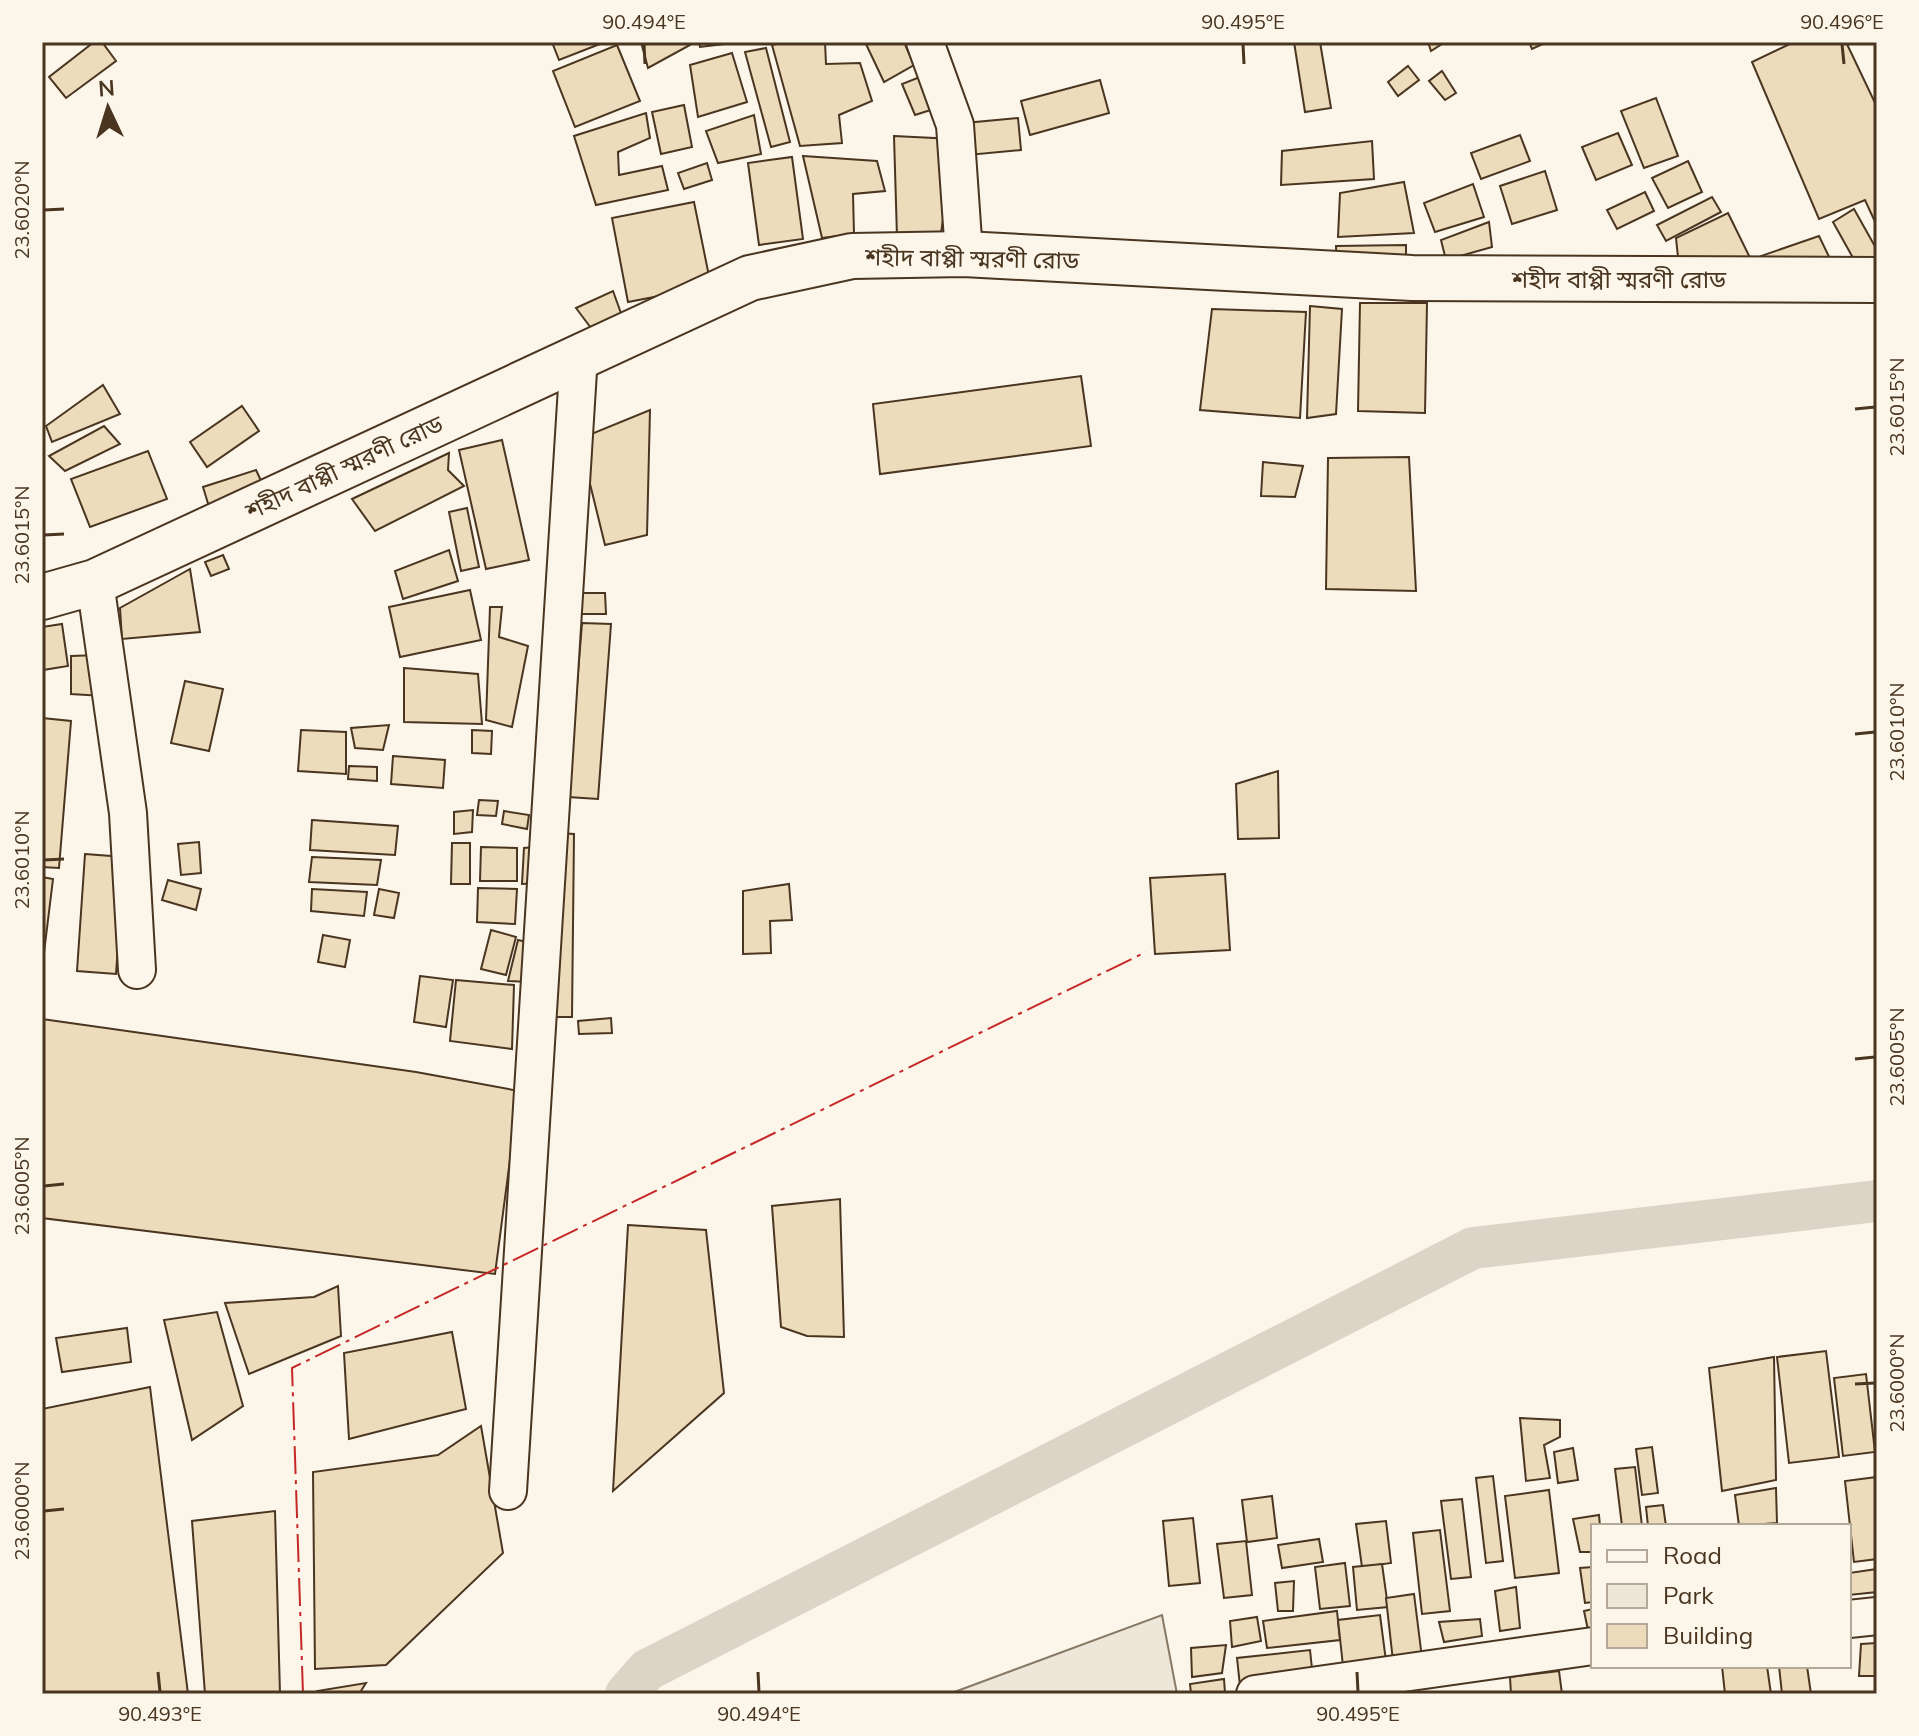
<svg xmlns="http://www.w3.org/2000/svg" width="1919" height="1736" viewBox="0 0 1919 1736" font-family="Mulish,'Noto Sans Bengali',sans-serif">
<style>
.green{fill:#ede6d9;stroke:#887966;stroke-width:2}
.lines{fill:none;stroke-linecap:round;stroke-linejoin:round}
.canal{stroke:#dcd4c6;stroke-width:42}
.building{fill:#ecdcbc;stroke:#4a3520;stroke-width:2}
.minor-casing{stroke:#4a3520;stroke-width:40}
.tertiary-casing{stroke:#4a3520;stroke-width:48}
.minor{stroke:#fbf6e9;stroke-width:36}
.tertiary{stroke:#fbf6e9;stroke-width:44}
.power{stroke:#c62828;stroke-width:2;stroke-dasharray:28 6 4 6;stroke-linecap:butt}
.ticks{fill:none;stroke:#4a3520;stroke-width:3}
.labels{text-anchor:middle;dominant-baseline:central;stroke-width:6;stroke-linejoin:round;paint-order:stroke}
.street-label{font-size:24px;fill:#4a3520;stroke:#fbf6e9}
.neatline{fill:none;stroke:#4a3520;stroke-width:3}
.ticks-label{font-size:20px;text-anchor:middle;fill:#4a3520}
</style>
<rect width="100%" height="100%" fill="#fbf6e9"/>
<path class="green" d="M 1162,1615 L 1177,1694 L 949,1694 Z"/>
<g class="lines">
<path class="canal" d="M 626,1694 L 647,1670 L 1473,1248 L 1877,1201"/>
</g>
<g class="building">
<path d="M 94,42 L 102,42 L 116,61 L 66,98 L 49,77 Z"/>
<path d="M 552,42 L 605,42 L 559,60 Z"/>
<path d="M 641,42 L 689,42 L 690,45 L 648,68 Z"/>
<path d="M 699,42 L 742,42 L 700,47 Z"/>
<path d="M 784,42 L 825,42 L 826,64 L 860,63 L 872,101 L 839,115 L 842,143 L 800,146 L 772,45 Z"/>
<path d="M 865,42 L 904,42 L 914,65 L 884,82 Z"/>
<path d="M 1294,42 L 1320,42 L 1331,108 L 1305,112 Z"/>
<path d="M 1428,42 L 1445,42 L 1431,51 Z"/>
<path d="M 1529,42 L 1547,42 L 1532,49 Z"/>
<path d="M 1794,42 L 1846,42 L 1877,107 L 1877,226 L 1865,200 L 1819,219 L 1752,62 Z"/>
<path d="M 617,45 L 640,101 L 575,127 L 553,71 Z"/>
<path d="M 766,48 L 790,142 L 771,147 L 745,52 Z"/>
<path d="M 732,53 L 747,102 L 698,117 L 690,65 Z"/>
<path d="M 1408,66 L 1419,80 L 1398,96 L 1388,82 Z"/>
<path d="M 1442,71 L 1456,93 L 1445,100 L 1429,81 Z"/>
<path d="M 930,73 L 940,107 L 915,115 L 902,84 Z"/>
<path d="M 1100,80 L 1109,113 L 1030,135 L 1021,101 Z"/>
<path d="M 1656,98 L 1678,156 L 1644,168 L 1621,111 Z"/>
<path d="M 684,105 L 692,147 L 661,154 L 652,112 Z"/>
<path d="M 646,113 L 650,138 L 618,152 L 619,175 L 662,166 L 668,190 L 596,205 L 574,136 Z"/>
<path d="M 754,115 L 761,154 L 718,163 L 706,131 Z"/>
<path d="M 1018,118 L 1021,150 L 968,155 L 965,123 Z"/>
<path d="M 1618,133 L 1632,165 L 1596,180 L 1582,147 Z"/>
<path d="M 1520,135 L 1530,161 L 1481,179 L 1471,153 Z"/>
<path d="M 894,136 L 954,139 L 940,241 L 897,237 Z"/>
<path d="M 1372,141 L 1374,179 L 1281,185 L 1282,151 Z"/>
<path d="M 803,156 L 877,161 L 885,191 L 853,194 L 854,234 L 822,238 Z"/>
<path d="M 792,157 L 803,239 L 759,245 L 748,163 Z"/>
<path d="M 1688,161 L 1702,192 L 1668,208 L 1652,178 Z"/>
<path d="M 707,163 L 712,180 L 684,189 L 678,173 Z"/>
<path d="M 1545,171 L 1557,210 L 1512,224 L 1500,186 Z"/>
<path d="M 1404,182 L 1414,233 L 1338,237 L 1340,193 Z"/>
<path d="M 1473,184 L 1484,217 L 1435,232 L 1424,203 Z"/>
<path d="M 1645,192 L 1654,211 L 1617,229 L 1607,210 Z"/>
<path d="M 1712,197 L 1721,212 L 1666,241 L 1657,225 Z"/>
<path d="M 694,202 L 711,286 L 628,302 L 612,218 Z"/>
<path d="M 1854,209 L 1877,250 L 1877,266 L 1862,274 L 1833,222 Z"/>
<path d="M 1728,213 L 1757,272 L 1680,276 L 1676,238 Z"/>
<path d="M 1489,222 L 1492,247 L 1446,260 L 1441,240 Z"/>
<path d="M 1819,236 L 1832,263 L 1767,274 L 1761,256 Z"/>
<path d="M 1406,245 L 1406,270 L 1337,271 L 1336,246 Z"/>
<path d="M 613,291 L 622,316 L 594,332 L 576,308 Z"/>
<path d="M 1360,303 L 1427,303 L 1425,413 L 1358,411 Z"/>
<path d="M 1310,306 L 1342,309 L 1336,414 L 1307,418 Z"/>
<path d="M 1212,309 L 1306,312 L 1300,418 L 1200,410 Z"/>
<path d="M 1081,376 L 1091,446 L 880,474 L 873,404 Z"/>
<path d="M 103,385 L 120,414 L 52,442 L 46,426 Z"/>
<path d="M 242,406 L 259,431 L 207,467 L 190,442 Z"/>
<path d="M 650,410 L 647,535 L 605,545 L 579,439 Z"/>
<path d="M 104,426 L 120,444 L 65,471 L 49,456 Z"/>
<path d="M 502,440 L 529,560 L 486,569 L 459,450 Z"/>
<path d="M 148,451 L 167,499 L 90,527 L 71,479 Z"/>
<path d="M 449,453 L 448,470 L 464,486 L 375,531 L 352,499 Z"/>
<path d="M 1409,457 L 1416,591 L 1326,589 L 1328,458 Z"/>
<path d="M 1263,462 L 1303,466 L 1295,497 L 1261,496 Z"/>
<path d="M 256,470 L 264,487 L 210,510 L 203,487 Z"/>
<path d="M 467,508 L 479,567 L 461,571 L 449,512 Z"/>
<path d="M 449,550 L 458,581 L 403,599 L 395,571 Z"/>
<path d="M 223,555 L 229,569 L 211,576 L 205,562 Z"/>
<path d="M 190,569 L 200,632 L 122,639 L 120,608 Z"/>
<path d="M 470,590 L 481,640 L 400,657 L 389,607 Z"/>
<path d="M 577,593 L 605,593 L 606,614 L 578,614 Z"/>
<path d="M 490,607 L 502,607 L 499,637 L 528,646 L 512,727 L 486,720 Z"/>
<path d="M 582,623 L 611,624 L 598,799 L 568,797 Z"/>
<path d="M 62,624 L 68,666 L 43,670 L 42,627 Z"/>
<path d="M 99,655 L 103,696 L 71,694 L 71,656 Z"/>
<path d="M 404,668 L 478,674 L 482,724 L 404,722 Z"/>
<path d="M 185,681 L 223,689 L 209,751 L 171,743 Z"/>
<path d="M 42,718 L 71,721 L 59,868 L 42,867 Z"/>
<path d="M 389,725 L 383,750 L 355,748 L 351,728 Z"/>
<path d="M 301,730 L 346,732 L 346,774 L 298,771 Z"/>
<path d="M 472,730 L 492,731 L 491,754 L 472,753 Z"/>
<path d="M 393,756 L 445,760 L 443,788 L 391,784 Z"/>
<path d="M 349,766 L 377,767 L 377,781 L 348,779 Z"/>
<path d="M 1278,771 L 1279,838 L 1238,839 L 1236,784 Z"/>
<path d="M 479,800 L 498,801 L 496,816 L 477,815 Z"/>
<path d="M 473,810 L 472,832 L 454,834 L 454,812 Z"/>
<path d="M 504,811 L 529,815 L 527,829 L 502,824 Z"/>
<path d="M 312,820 L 398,826 L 395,855 L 310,850 Z"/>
<path d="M 556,833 L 574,834 L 572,1017 L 554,1017 Z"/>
<path d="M 199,842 L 201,873 L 181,875 L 178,844 Z"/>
<path d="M 452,843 L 470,843 L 470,884 L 451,884 Z"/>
<path d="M 545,846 L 542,883 L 522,884 L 524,848 Z"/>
<path d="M 481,847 L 517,848 L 517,881 L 480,881 Z"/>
<path d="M 85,854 L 124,857 L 116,974 L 77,971 Z"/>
<path d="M 312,857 L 381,860 L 377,885 L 309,882 Z"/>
<path d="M 1225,874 L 1230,950 L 1155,954 L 1150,878 Z"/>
<path d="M 42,877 L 53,879 L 42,969 Z"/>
<path d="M 168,880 L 201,889 L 196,910 L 162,900 Z"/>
<path d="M 789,884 L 792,920 L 770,921 L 771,953 L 743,954 L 743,891 Z"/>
<path d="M 478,888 L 517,889 L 515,924 L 477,922 Z"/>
<path d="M 312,889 L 367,892 L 364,916 L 311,911 Z"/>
<path d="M 379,889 L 399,893 L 394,918 L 374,915 Z"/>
<path d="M 491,930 L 516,937 L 506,975 L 481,969 Z"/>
<path d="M 323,935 L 350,940 L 345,967 L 318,962 Z"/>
<path d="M 518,940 L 541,945 L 530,982 L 508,981 Z"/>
<path d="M 420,976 L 453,980 L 446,1027 L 414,1022 Z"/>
<path d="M 456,980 L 514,985 L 512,1049 L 450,1041 Z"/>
<path d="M 611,1018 L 612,1033 L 579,1034 L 578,1021 Z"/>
<path d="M 42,1019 L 416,1072 L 519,1091 L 495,1274 L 42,1218 Z"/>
<path d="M 840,1199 L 844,1337 L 807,1336 L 781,1327 L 772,1206 Z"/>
<path d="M 628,1225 L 706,1230 L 724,1393 L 613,1491 Z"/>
<path d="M 338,1286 L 341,1336 L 249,1374 L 225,1303 L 314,1297 Z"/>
<path d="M 217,1312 L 243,1406 L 192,1440 L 164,1320 Z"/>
<path d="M 127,1328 L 131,1362 L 62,1372 L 56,1338 Z"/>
<path d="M 452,1332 L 466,1409 L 349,1439 L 344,1353 Z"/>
<path d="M 1826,1351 L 1839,1457 L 1789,1463 L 1777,1357 Z"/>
<path d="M 1774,1357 L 1776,1480 L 1722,1491 L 1709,1368 Z"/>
<path d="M 1866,1374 L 1875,1452 L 1843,1456 L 1834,1378 Z"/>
<path d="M 150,1387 L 188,1694 L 42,1694 L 42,1409 Z"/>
<path d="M 1520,1418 L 1560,1420 L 1560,1437 L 1544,1445 L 1550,1478 L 1526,1481 Z"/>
<path d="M 481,1426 L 503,1553 L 386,1665 L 315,1669 L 313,1472 L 438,1455 Z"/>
<path d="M 1652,1447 L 1658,1493 L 1642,1495 L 1636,1449 Z"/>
<path d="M 1573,1448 L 1578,1480 L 1558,1483 L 1554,1452 Z"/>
<path d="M 1635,1467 L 1642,1526 L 1622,1526 L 1615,1469 Z"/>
<path d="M 1493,1476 L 1503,1561 L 1486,1563 L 1476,1478 Z"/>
<path d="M 1877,1477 L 1877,1559 L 1854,1562 L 1845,1481 Z"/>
<path d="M 1776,1488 L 1777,1523 L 1739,1526 L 1735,1495 Z"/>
<path d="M 1549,1490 L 1559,1573 L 1515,1578 L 1505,1496 Z"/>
<path d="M 1272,1496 L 1277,1538 L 1247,1542 L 1242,1500 Z"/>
<path d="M 1462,1499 L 1471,1577 L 1451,1579 L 1441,1501 Z"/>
<path d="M 1663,1505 L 1666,1526 L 1648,1526 L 1646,1507 Z"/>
<path d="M 275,1511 L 280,1694 L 205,1694 L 192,1521 Z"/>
<path d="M 1599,1515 L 1600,1526 L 1593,1526 L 1593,1552 L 1580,1552 L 1573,1519 Z"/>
<path d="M 1193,1518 L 1200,1583 L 1169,1586 L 1163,1521 Z"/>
<path d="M 1386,1521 L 1391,1563 L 1362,1567 L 1356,1524 Z"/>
<path d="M 1440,1530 L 1450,1611 L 1422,1614 L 1413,1533 Z"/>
<path d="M 1319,1539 L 1323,1562 L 1282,1568 L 1278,1545 Z"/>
<path d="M 1246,1541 L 1252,1595 L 1224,1598 L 1217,1544 Z"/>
<path d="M 1345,1563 L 1350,1606 L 1320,1609 L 1315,1567 Z"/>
<path d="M 1382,1564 L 1388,1607 L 1357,1610 L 1353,1567 Z"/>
<path d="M 1593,1567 L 1593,1602 L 1585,1603 L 1580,1568 Z"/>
<path d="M 1877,1569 L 1877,1592 L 1849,1595 L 1849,1573 Z"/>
<path d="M 1294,1581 L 1293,1611 L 1278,1611 L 1275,1583 Z"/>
<path d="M 1516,1587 L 1520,1628 L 1500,1631 L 1495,1591 Z"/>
<path d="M 1414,1594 L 1422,1658 L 1393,1661 L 1386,1598 Z"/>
<path d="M 1593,1609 L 1593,1629 L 1588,1630 L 1584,1611 Z"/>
<path d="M 1337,1611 L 1340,1640 L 1267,1648 L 1263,1621 Z"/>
<path d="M 1380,1615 L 1386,1661 L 1343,1666 L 1338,1620 Z"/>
<path d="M 1257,1617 L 1261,1641 L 1232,1647 L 1230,1621 Z"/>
<path d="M 1480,1619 L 1482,1636 L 1444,1642 L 1439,1622 Z"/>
<path d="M 1877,1643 L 1877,1676 L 1859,1676 L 1861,1644 Z"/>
<path d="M 1226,1645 L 1222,1673 L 1192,1677 L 1191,1648 Z"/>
<path d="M 1310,1650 L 1313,1678 L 1240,1686 L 1237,1658 Z"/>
<path d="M 1722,1666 L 1767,1666 L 1771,1694 L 1725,1694 Z"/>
<path d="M 1779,1666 L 1807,1666 L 1811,1694 L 1782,1694 Z"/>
<path d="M 1559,1671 L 1562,1694 L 1511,1694 L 1510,1677 Z"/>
<path d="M 1224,1679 L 1225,1693 L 1191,1694 L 1190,1684 Z"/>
<path d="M 366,1683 L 359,1694 L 317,1694 L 317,1691 Z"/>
</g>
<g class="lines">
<g class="minor-casing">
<g id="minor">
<path d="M 925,42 L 955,125 L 964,254"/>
<path d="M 95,582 L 128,813 L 137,970"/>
<path d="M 508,1491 L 579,355"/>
<path d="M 1849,1619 L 1877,1616"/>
<path d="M 1255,1694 L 1593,1646"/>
</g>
</g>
<g class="tertiary-casing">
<path id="tertiary" d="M 42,597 L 95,582 L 750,278 L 852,256 L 964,254 L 1412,278 L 1877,280"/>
</g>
<use href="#minor" class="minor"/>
<use href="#tertiary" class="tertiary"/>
<path class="power" d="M 303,1694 L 292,1368 L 1146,952"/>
</g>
<path class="ticks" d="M 644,44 L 645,64M 1243,44 L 1244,64M 1842,44 L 1844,64M 44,210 L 64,209M 1855,409 L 1875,407M 44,535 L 64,534M 1855,734 L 1875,732M 44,860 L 64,859M 1855,1059 L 1875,1057M 44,1186 L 64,1184M 1855,1384 L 1875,1383M 44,1511 L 64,1509M 158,1672 L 160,1692M 758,1672 L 759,1692M 1357,1672 L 1358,1692"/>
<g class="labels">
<g class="street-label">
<text transform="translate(972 258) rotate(1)">শহীদ বাপ্পী স্মরণী রোড</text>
<text x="1619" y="279">শহীদ বাপ্পী স্মরণী রোড</text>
<text transform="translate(344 467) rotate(-25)">শহীদ বাপ্পী স্মরণী রোড</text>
</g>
</g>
<rect width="1919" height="1736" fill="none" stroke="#fbf6e9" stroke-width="88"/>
<rect x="1591" y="1524" width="260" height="144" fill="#fbf6e9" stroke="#b4a999" stroke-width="2"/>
<rect x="1607" y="1550" width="40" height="12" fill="#fbf6e9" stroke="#b4a999" stroke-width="2"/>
<text x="1663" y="1564" font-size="24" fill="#4a3520">Road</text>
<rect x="1607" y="1584" width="40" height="24" fill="#ede6d9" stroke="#b4a999" stroke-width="2"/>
<text x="1663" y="1604" font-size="24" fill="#4a3520">Park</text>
<rect x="1607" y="1624" width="40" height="24" fill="#ecdcbc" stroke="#b4a999" stroke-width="2"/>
<text x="1663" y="1644" font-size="24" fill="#4a3520">Building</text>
<g transform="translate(108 108) rotate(356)" stroke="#fbf6e9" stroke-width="6" paint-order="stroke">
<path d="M0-6L14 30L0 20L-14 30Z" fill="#4a3520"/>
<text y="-12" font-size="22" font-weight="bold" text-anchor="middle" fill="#4a3520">N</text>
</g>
<rect x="44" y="44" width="1831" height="1648" class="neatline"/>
<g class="ticks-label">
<text x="644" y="29">90.494°E</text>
<text x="1243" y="29">90.495°E</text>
<text x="1842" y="29">90.496°E</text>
<text transform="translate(22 210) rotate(-90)" y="7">23.6020°N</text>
<text transform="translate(1897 407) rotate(-90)" y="7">23.6015°N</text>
<text transform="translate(22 535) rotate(-90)" y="7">23.6015°N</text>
<text transform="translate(1897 732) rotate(-90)" y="7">23.6010°N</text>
<text transform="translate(22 860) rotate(-90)" y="7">23.6010°N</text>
<text transform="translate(1897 1057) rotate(-90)" y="7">23.6005°N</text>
<text transform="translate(22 1186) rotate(-90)" y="7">23.6005°N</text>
<text transform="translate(1897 1383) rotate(-90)" y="7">23.6000°N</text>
<text transform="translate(22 1511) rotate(-90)" y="7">23.6000°N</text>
<text x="160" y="1721">90.493°E</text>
<text x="759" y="1721">90.494°E</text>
<text x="1358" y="1721">90.495°E</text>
</g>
</svg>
